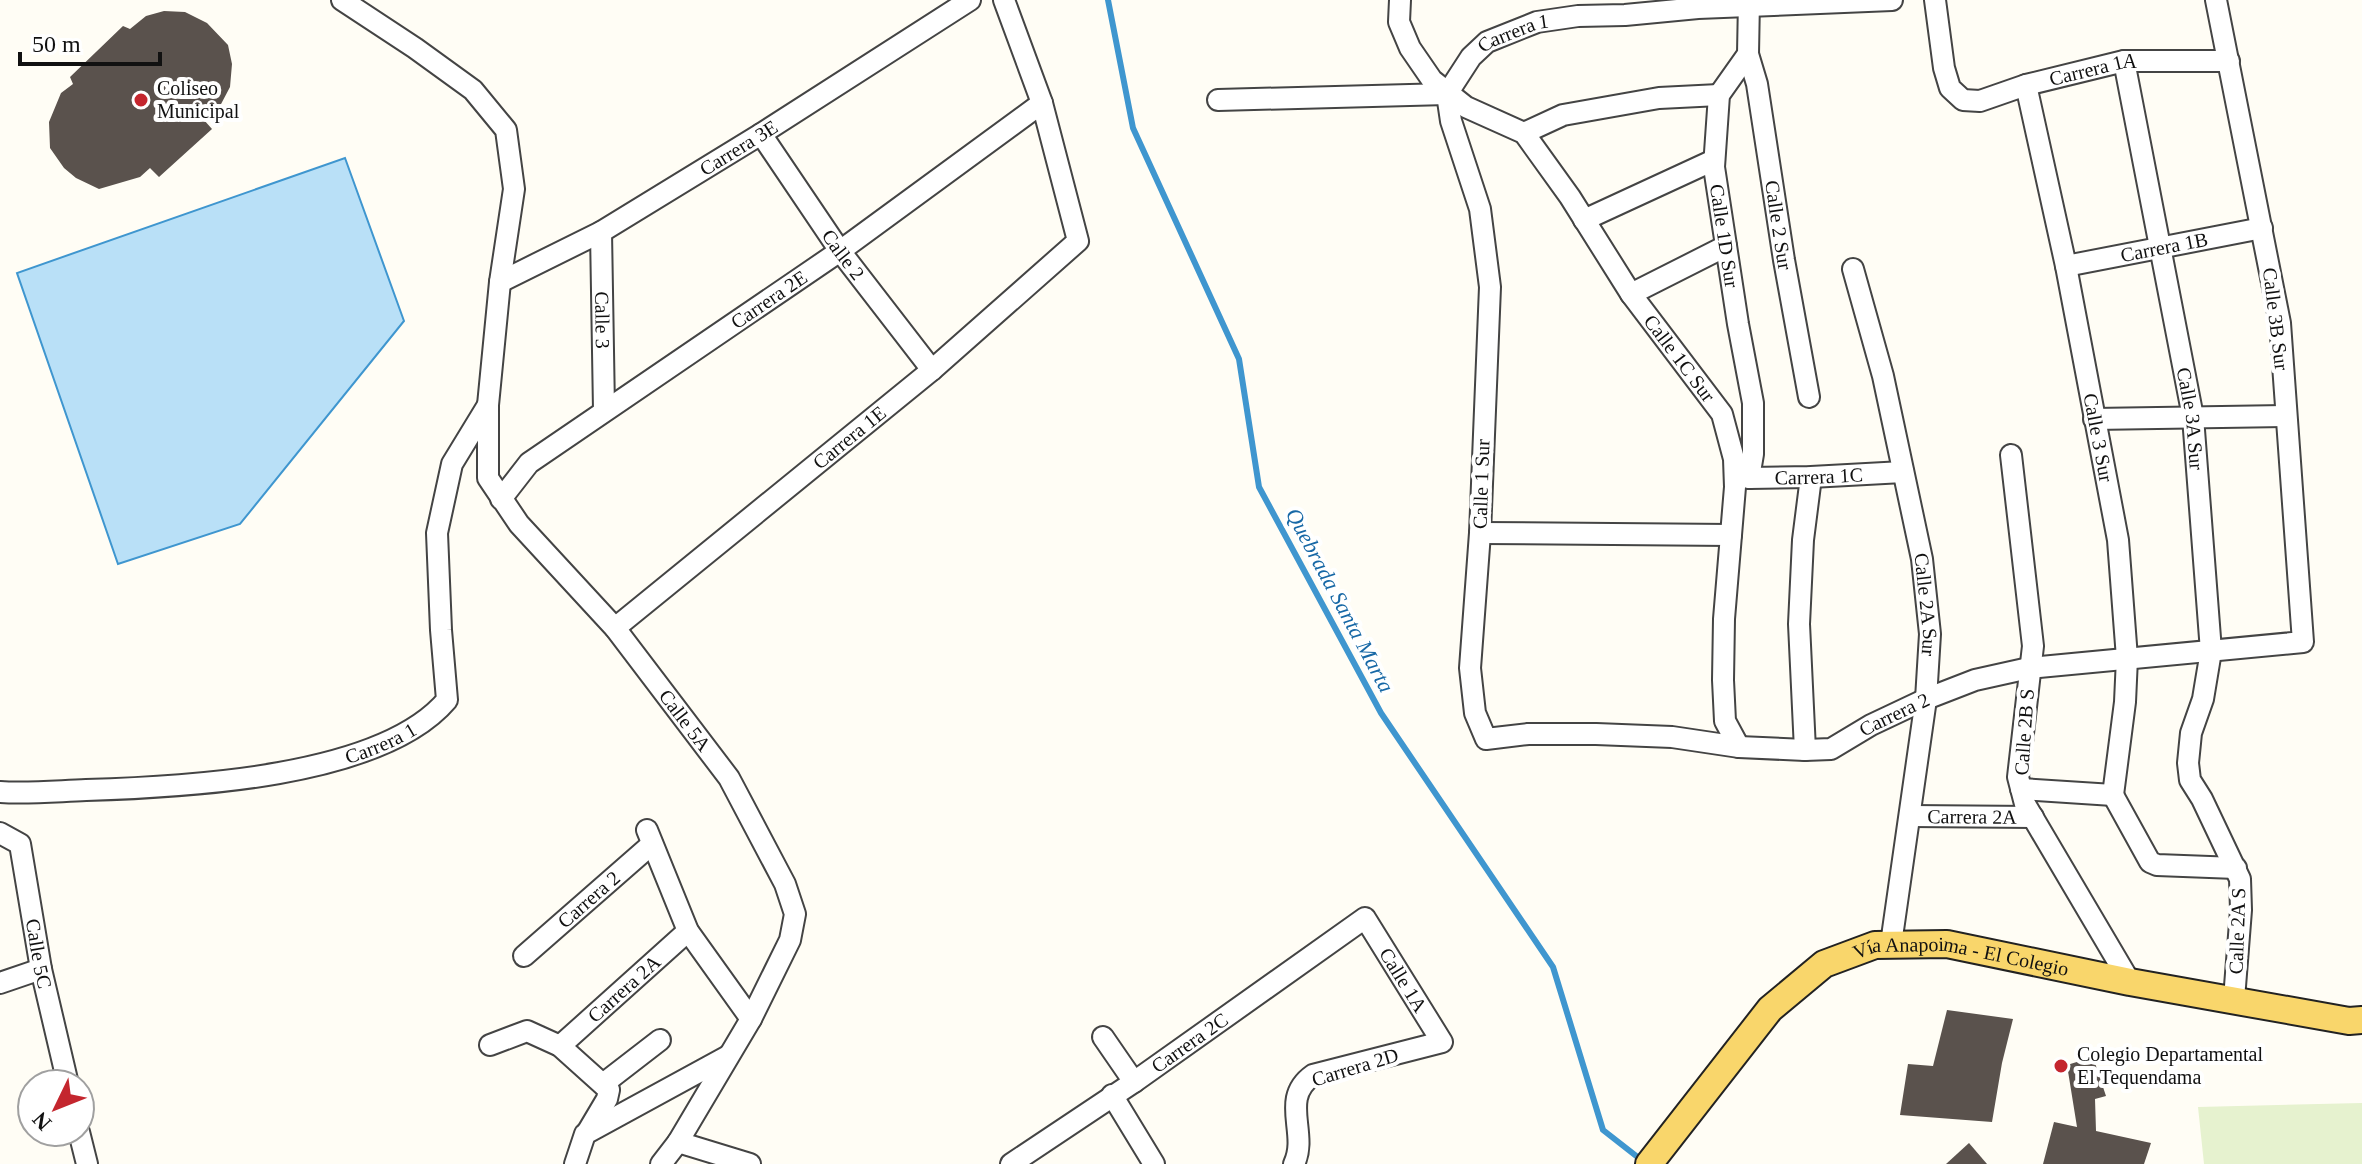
<svg xmlns="http://www.w3.org/2000/svg" width="2362" height="1164" viewBox="0 0 2362 1164" font-family="Georgia,serif">
<style>
.pitch{fill:#e6f2cf}
.water{fill:#b9e0f7;stroke:#3f96cf;stroke-width:2}
.lines{fill:none;stroke-linecap:round;stroke-linejoin:round}
.stream{stroke:#3f96cf;stroke-width:6}
.building{fill:#5a524d}
.minor-casing{stroke:#444;stroke-width:24}
.major-casing{stroke:#222;stroke-width:30}
.minor{stroke:#fff;stroke-width:20}
.major{stroke:#f9d66b;stroke-width:26}
.poi-dot{fill:#c4262e;stroke:#fff;stroke-width:3}
.labels{text-anchor:middle;dominant-baseline:central;stroke-width:8;stroke-linejoin:round;paint-order:stroke}
.street-label{font-size:20px;fill:#111;stroke:#fff}
.poi-label{font-size:20px;fill:#111;stroke:#fff;text-anchor:start}
.water-label{font-size:22px;font-style:italic;fill:#1768a6;stroke:#fff}
</style>
<rect width="100%" height="100%" fill="#fffdf5"/>
<path class="pitch" d="M 2362,1103 L 2362,1164 L 2204,1164 L 2198,1107 Z"/>
<path class="water" d="M 345,158 L 404,321 L 240,524 L 118,564 L 17,273 Z"/>
<g class="lines">
<path class="stream" d="M 1108,0 L 1133,128 L 1239,359 L 1259,487 L 1381,713 L 1553,967 L 1603,1130 L 1644,1162"/>
</g>
<g class="building">
<path d="M 164,11 L 185,12 L 207,23 L 228,45 L 232,64 L 230,87 L 220,106 L 204,120 L 212,129 L 159,177 L 150,168 L 140,177 L 99,189 L 76,178 L 64,168 L 50,148 L 49,122 L 61,93 L 73,84 L 70,77 L 123,26 L 130,29 L 146,16 Z"/>
<path d="M 1947,1010 L 2013,1019 L 2002,1063 L 1992,1122 L 1900,1115 L 1908,1064 L 1933,1066 Z"/>
<path d="M 2093,1057 L 2106,1096 L 2095,1099 L 2096,1131 L 2151,1143 L 2144,1164 L 2043,1164 L 2054,1122 L 2077,1127 L 2067,1065 Z"/>
<path d="M 1969,1143 L 1987,1164 L 1946,1164 Z"/>
</g>
<g class="lines">
<g class="minor-casing">
<g id="minor">
<path id="s1" d="M 342,0 L 415,48 L 473,90 L 506,130 L 514,189 L 500,282 L 488,405 L 488,478 L 519,524 L 615,628 L 729,778 L 785,884 L 795,914 L 790,940 L 751,1019 L 678,1142 L 661,1164"/>
<path id="s2" d="M 1400,0 L 1399,22 L 1410,48 L 1432,80 L 1466,107 L 1524,133 L 1570,197 L 1631,294 L 1722,414 L 1734,459 L 1735,487 L 1724,619 L 1723,680 L 1725,721 L 1739,747"/>
<path id="s3" d="M 1749,0 L 1748,54 L 1719,95 L 1714,167 L 1738,324 L 1753,403 L 1753,454 L 1749,478"/>
<path id="s4" d="M 1935,0 L 1944,68 L 1950,88 L 1963,100 L 1980,101 L 2026,85 L 2124,61 L 2229,61"/>
<path id="s5" d="M 1748,54 L 1757,84 L 1784,260 L 1809,397"/>
<path id="s6" d="M 2124,61 L 2193,417 L 2211,651 L 2203,699 L 2191,733 L 2188,763 L 2190,780 L 2202,799 L 2240,879 L 2241,910 L 2234,999"/>
<path id="s7" d="M 2026,85 L 2066,266 L 2118,540 L 2127,658 L 2125,702 L 2113,795"/>
<path id="s8" d="M 1447,94 L 1451,121 L 1480,209 L 1490,287 L 1480,533 L 1470,668 L 1475,713 L 1486,739 L 1528,734 L 1596,734 L 1672,737 L 1739,747 L 1805,750 L 1831,749 L 1871,725 L 1926,699 L 1975,680 L 2029,668 L 2303,642 L 2280,323 L 2216,0"/>
<path id="s9" d="M 1447,94 L 1471,57 L 1487,42 L 1537,22 L 1578,16 L 1625,15 L 1698,8 L 1892,0"/>
<path d="M 1218,100 L 1447,94"/>
<path d="M 1524,133 L 1563,115 L 1659,98 L 1719,95"/>
<path id="s10" d="M 761,134 L 840,251 L 932,370"/>
<path d="M 1584,220 L 1714,160"/>
<path id="s11" d="M 601,232 L 604,410"/>
<path id="s12" d="M 2066,266 L 2262,228"/>
<path id="s13" d="M 1853,269 L 1883,376 L 1922,559 L 1930,634 L 1926,699 L 1891,944"/>
<path id="s14" d="M 500,282 L 601,232 L 761,134 L 970,0"/>
<path d="M 1631,294 L 1726,246"/>
<path d="M 2094,419 L 2285,416"/>
<path d="M 2011,455 L 2033,646 L 2018,777 L 2025,804 L 2130,982"/>
<path id="s15" d="M 1739,476 L 1749,478 L 1811,477 L 1903,472"/>
<path id="s16" d="M 501,499 L 529,463 L 840,251 L 1042,103"/>
<path d="M 1480,533 L 1731,535"/>
<path id="s17" d="M 615,628 L 932,370 L 1078,241 L 1042,103 L 1004,0"/>
<path d="M 1805,750 L 1799,624 L 1803,540 L 1811,477"/>
<path d="M 2021,789 L 2113,795"/>
<path id="s18" d="M 0,792 C 28,794 58,791 86,790 C 184,787 381,778 447,700 L 441,630 L 437,533 L 452,464 L 488,405"/>
<path d="M 2113,795 L 2150,862 L 2157,865 L 2236,868"/>
<path id="s19" d="M 1910,816 L 2033,817"/>
<path d="M 647,830 L 688,931 L 751,1019"/>
<path id="s20" d="M 0,833 L 20,844 L 41,969 L 68,1084"/>
<path id="s21" d="M 524,956 L 652,844"/>
<path d="M 0,983 L 41,969"/>
<path d="M 1103,1037 L 1134,1082"/>
<path d="M 490,1045 L 527,1031 L 560,1046 L 609,1090 L 607,1099 L 588,1131"/>
<path id="s22" d="M 560,1046 L 688,931"/>
<path d="M 603,1084 L 660,1040"/>
<path d="M 1112,1095 L 1154,1164"/>
<path d="M 79,1132 L 87,1164"/>
<path d="M 678,1142 L 750,1164"/>
<path d="M 575,1164 L 585,1134 L 728,1056"/>
<path id="s23" d="M 1011,1164 L 1134,1082 L 1365,918 L 1442,1042 L 1313,1075 C 1279,1099 1309,1133 1294,1164"/>
</g>
</g>
<g class="major-casing">
<g id="major">
<path id="s24" d="M 1649,1164 L 1770,1009 L 1824,964 L 1875,945 L 1947,944 L 2130,982 L 2349,1021 L 2362,1020"/>
</g>
</g>
<use href="#minor" class="minor"/>
<use href="#major" class="major"/>
</g>
<g class="poi-dot">
<circle cx="141" cy="100" r="8"/>
<circle cx="2061" cy="1066" r="8"/>
</g>
<g class="labels">
<g class="street-label">
<text stroke="none"><textPath href="#s9" startOffset="94">Carrera 1</textPath></text>
<text stroke="none"><textPath href="#s4" startOffset="242">Carrera 1A</textPath></text>
<text stroke="none"><textPath href="#s14" startOffset="274">Carrera 3E</textPath></text>
<text stroke="none"><textPath href="#s5" startOffset="174">Calle 2 Sur</textPath></text>
<text stroke="none"><textPath href="#s3" startOffset="246">Calle 1D Sur</textPath></text>
<text stroke="none"><textPath href="#s12" startOffset="100">Carrera 1B</textPath></text>
<text stroke="none"><textPath href="#s10" startOffset="146">Calle 2</textPath></text>
<text stroke="none"><textPath href="#s16" startOffset="336">Carrera 2E</textPath></text>
<text transform="translate(2276 319) rotate(83)">Calle 3B Sur</text>
<text stroke="none"><textPath href="#s11" startOffset="88">Calle 3</textPath></text>
<text stroke="none"><textPath href="#s2" startOffset="470">Calle 1C Sur</textPath></text>
<text stroke="none"><textPath href="#s6" startOffset="364">Calle 3A Sur</textPath></text>
<text stroke="none"><textPath href="#s17" startOffset="302">Carrera 1E</textPath></text>
<text stroke="none"><textPath href="#s7" startOffset="360">Calle 3 Sur</textPath></text>
<text stroke="none"><textPath href="#s15" startOffset="80">Carrera 1C</textPath></text>
<text transform="translate(1481 484) rotate(-88)">Calle 1 Sur</text>
<text stroke="none"><textPath href="#s13" startOffset="344">Calle 2A Sur</textPath></text>
<text stroke="none"><textPath href="#s8" startOffset="1072">Carrera 2</textPath></text>
<text stroke="none"><textPath href="#s1" startOffset="874">Calle 5A</textPath></text>
<text transform="translate(2024 732) rotate(-86)">Calle 2B S</text>
<text stroke="none"><textPath href="#s18" startOffset="386">Carrera 1</textPath></text>
<text stroke="none"><textPath href="#s19" startOffset="62">Carrera 2A</textPath></text>
<text stroke="none"><textPath href="#s21" startOffset="86">Carrera 2</textPath></text>
<text transform="translate(2237 931) rotate(-88)">Calle 2A S</text>
<text stroke="none"><textPath href="#s20" startOffset="134">Calle 5C</textPath></text>
<text stroke="none"><textPath href="#s24" startOffset="408">Vía Anapoima - El Colegio</textPath></text>
<text stroke="none"><textPath href="#s23" startOffset="504">Calle 1A</textPath></text>
<text stroke="none"><textPath href="#s22" startOffset="86">Carrera 2A</textPath></text>
<text stroke="none"><textPath href="#s23" startOffset="216">Carrera 2C</textPath></text>
<text transform="translate(1355 1067) rotate(-17)">Carrera 2D</text>
</g>
<g class="poi-label">
<text x="157" y="88">Coliseo<tspan x="157" dy="23">Municipal</tspan></text>
<text x="2077" y="1054">Colegio Departamental<tspan x="2077" dy="23">El Tequendama</tspan></text>
</g>
<g class="water-label">
<text transform="translate(1340 600) rotate(62)">Quebrada Santa Marta</text>
</g>
</g>
<g transform="translate(56 1108) rotate(227)"><circle r="38" fill="#ffffff" stroke="#a0a0a0" stroke-width="2"/>
<path d="M0-6L14 30L0 20L-14 30Z" fill="#c4262e"/>
<text y="-12" font-size="22" font-weight="bold" text-anchor="middle" fill="#111111">N</text>
</g>
<path d="M20 52v12h140v-12" fill="none" stroke="#111111" stroke-width="4"/>
<text x="32" y="52" font-size="24" fill="#111111" stroke="#ffffff" stroke-width="6" paint-order="stroke">50 m</text>
</svg>
